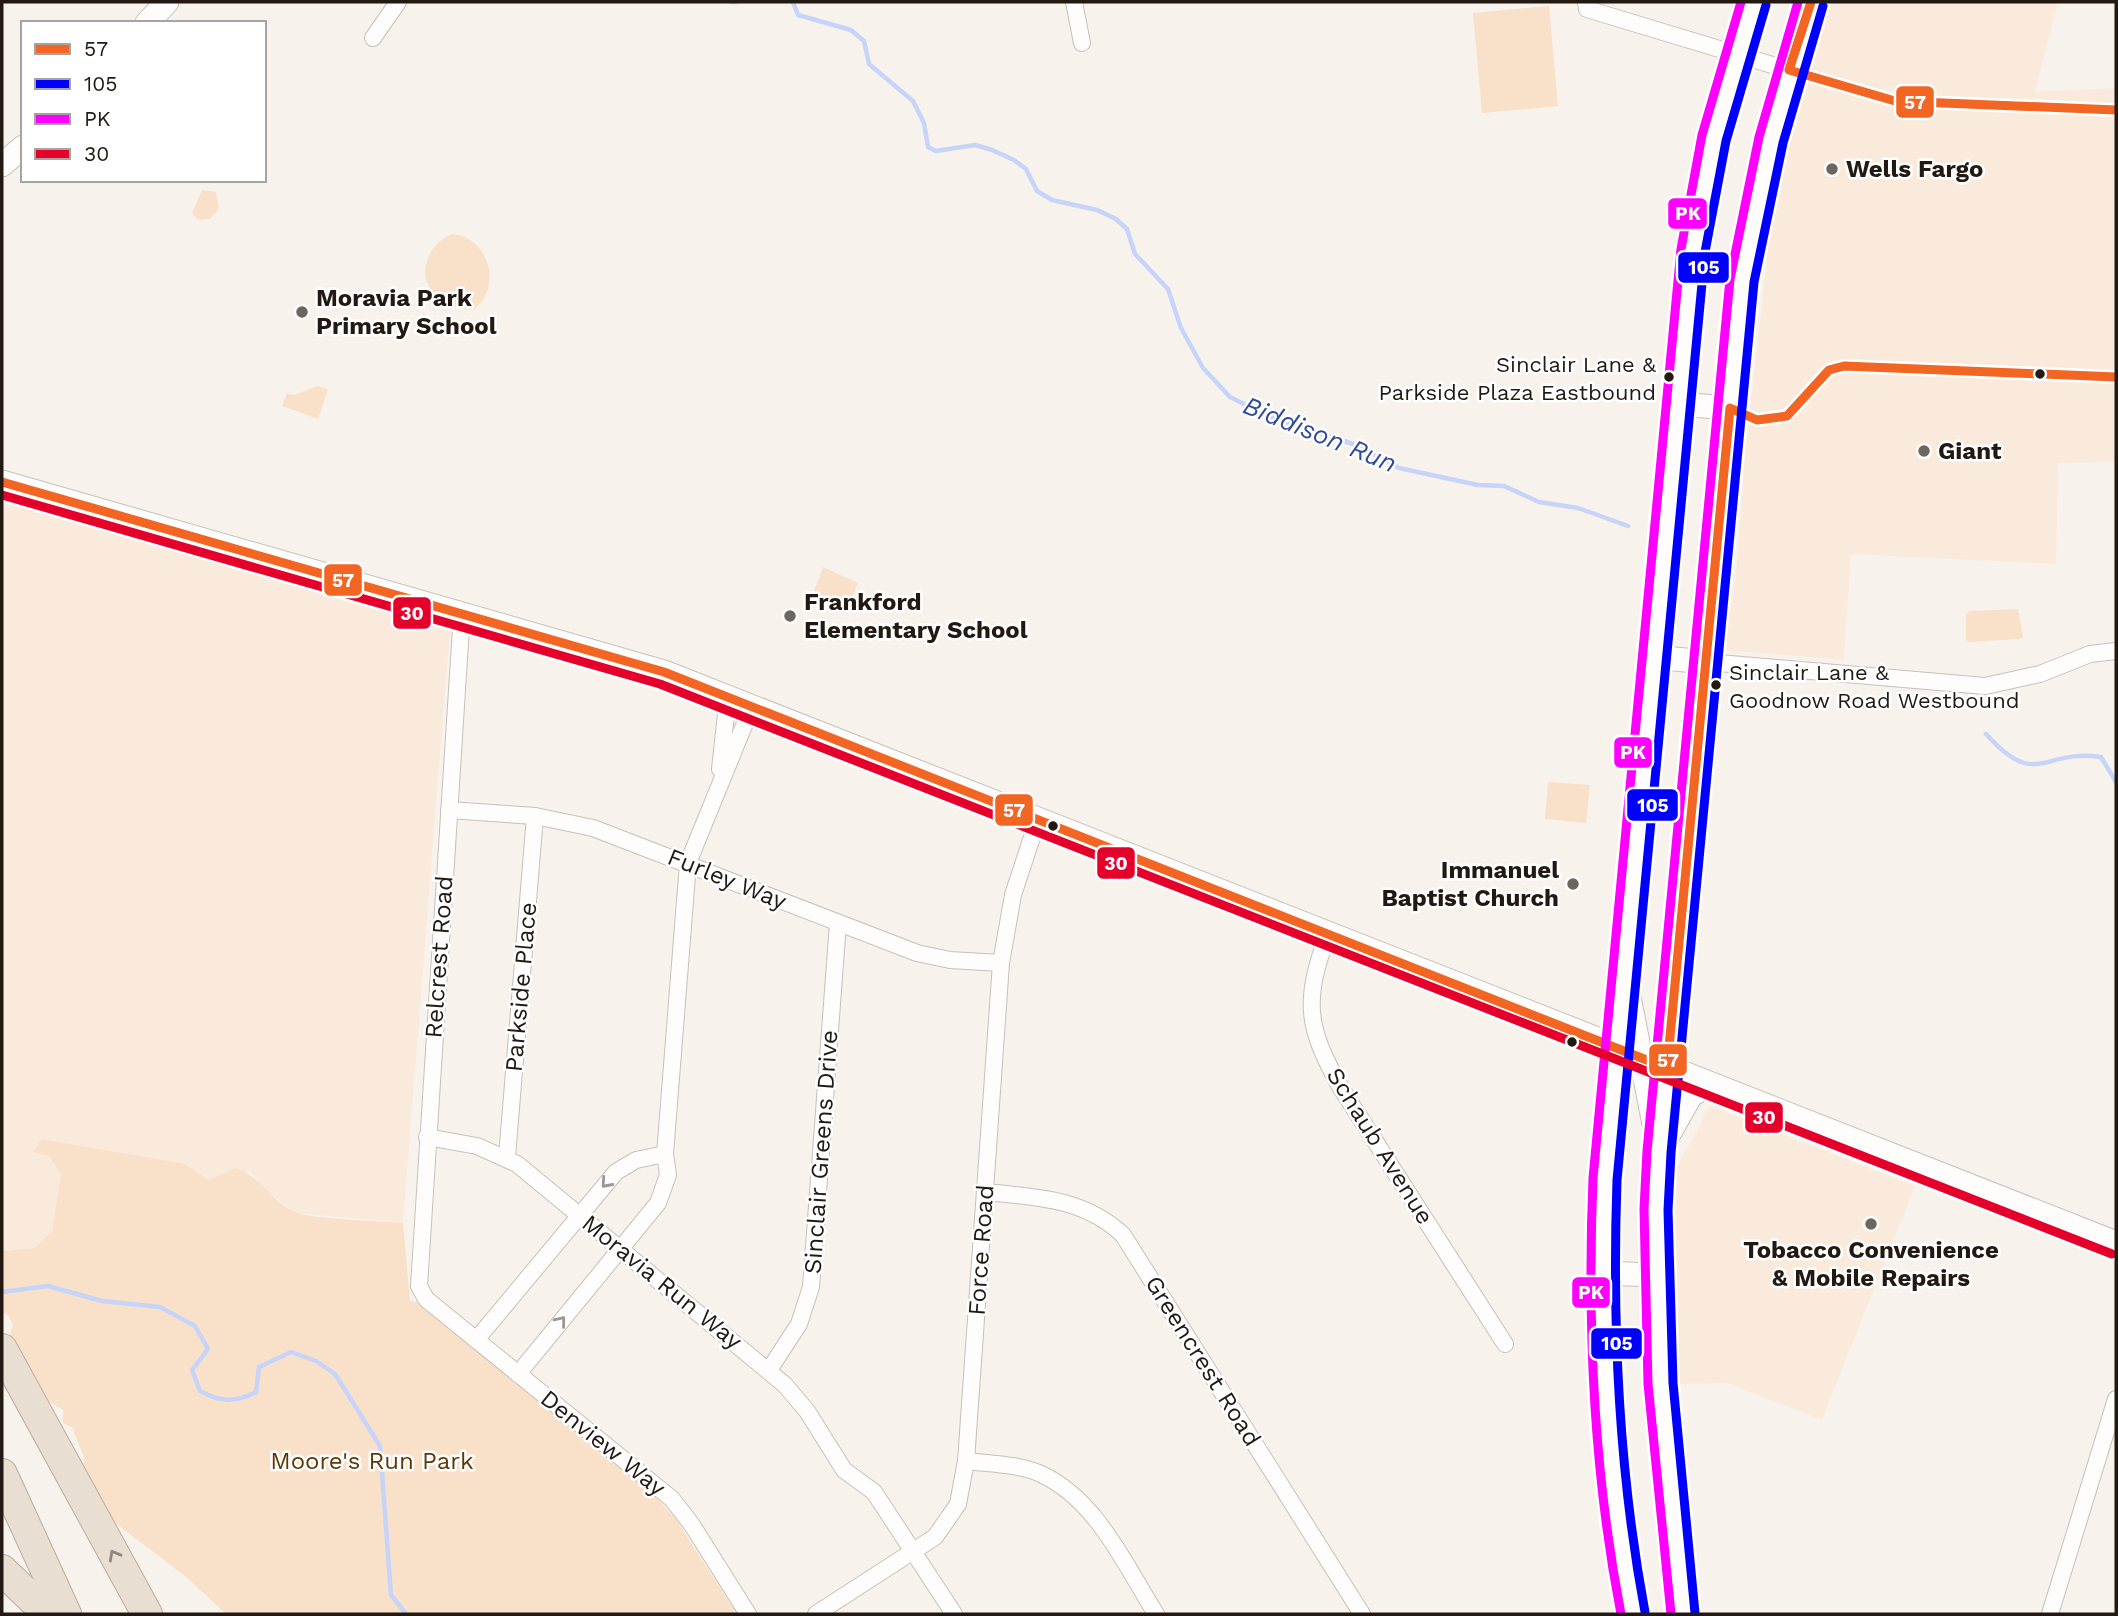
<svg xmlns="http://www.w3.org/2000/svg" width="2118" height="1616" viewBox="0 0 2118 1616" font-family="'Work Sans',sans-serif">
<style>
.built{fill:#faeadc}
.green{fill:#f9e0c9}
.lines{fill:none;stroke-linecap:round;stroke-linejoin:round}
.stream{stroke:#c6d4fa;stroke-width:4.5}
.street-casing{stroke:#c7c0ba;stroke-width:18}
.secondary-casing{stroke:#c7c0ba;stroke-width:25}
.highway-casing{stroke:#baac9d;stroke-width:32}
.street{stroke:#fefdfc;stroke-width:16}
.secondary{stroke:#fefdfc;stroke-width:23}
.highway{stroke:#e9ded2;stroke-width:30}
.bus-1-casing{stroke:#fff;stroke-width:14}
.bus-2-casing{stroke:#fff;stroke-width:14}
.bus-3-casing{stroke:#fff;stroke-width:14}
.bus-4-casing{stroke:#fff;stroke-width:14}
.bus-1{stroke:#f26522;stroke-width:9}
.bus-2{stroke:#00f;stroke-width:9}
.bus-3{stroke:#f0f;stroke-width:9}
.bus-4{stroke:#e4002b;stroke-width:9}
.oneway{stroke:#9b9793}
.oneway2{stroke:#8f867c}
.poi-dot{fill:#6d665f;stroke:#fff;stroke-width:2.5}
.bus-dot{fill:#221a12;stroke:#fff;stroke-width:2.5}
.labels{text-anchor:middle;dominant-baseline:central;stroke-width:5;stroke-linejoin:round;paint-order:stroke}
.bus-label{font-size:22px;fill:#221a12;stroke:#fff;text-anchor:end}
.poi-label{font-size:24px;font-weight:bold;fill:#221a12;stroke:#fff;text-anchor:start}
.street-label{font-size:24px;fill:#221a12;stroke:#fff}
.park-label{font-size:24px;fill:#5f3807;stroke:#fff}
.water-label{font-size:26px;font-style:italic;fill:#314a9a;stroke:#fff}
.line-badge{stroke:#fff;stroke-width:2.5}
.badge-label{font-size:19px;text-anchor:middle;font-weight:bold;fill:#fff}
</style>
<rect width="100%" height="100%" fill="#f8f2ed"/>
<g class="built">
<path d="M 1829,2 L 2058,2 L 2035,92 L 2116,88 L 2116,462 L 2058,463 L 2056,564 L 1851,554 L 1844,660 L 1724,650 L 1736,573 L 1745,455 L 1770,230 L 1797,99 Z"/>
<path d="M 2,499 L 450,630 L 403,1223 L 296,1213 L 265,1190 L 250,1172 L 209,1180 L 184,1164 L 42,1139 L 61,1174 L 52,1231 L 35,1248 L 2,1251 Z"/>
<path d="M 1710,1106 L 1915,1186 L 1822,1420 L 1727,1383 L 1677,1384 L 1673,1312 L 1677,1167 Z"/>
</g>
<g class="green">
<path d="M 1549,6 L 1558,106 L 1482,113 L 1473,13 Z"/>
<path d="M 202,190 L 216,192 L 219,209 L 210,219 L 198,220 L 192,213 Z"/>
<path d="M 453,234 C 489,238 503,287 474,309 C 454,312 434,299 426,280 C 422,261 434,240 453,234 Z"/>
<path d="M 318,386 L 328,389 L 318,419 L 282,406 L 287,393 L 294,395 Z"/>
<path d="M 823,567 L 858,583 L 848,608 L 813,594 Z"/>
<path d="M 2018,609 L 2023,637 L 2020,639 L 1969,642 L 1966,640 L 1966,615 L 1969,611 Z"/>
<path d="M 1548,782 L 1590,785 L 1586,823 L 1545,819 Z"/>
<path d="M 42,1139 L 185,1164 L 209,1180 L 235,1168 C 260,1175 271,1202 295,1212 C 311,1219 381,1221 403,1223 L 410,1301 L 421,1303 L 656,1497 L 675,1518 L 737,1614 L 226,1614 L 185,1576 L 81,1497 L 84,1457 L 72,1427 L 63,1423 L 63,1410 L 47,1401 L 9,1337 L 13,1325 L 8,1315 L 2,1312 L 2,1251 L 35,1248 L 52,1231 L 61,1174 L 49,1156 L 33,1152 Z"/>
</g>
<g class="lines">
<g class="stream">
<path d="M 730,2 L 736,2"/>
<path d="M 793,2 L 798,15 L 851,30 L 864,41 L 869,64 L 913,101 L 924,123 L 928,147 L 936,151 L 975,145 L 992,150 L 1014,160 L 1026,169 L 1037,191 L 1052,200 L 1097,210 L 1116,219 L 1127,229 L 1135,254 L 1168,289 L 1181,328 L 1203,368 L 1230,397 L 1268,416 L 1353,444 L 1399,468 L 1478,485 L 1504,486 L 1539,502 L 1578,508 L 1628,526"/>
<path d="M 1986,734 C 2037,791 2043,748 2101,757 L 2116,782"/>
<path d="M 2,1292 L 48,1286 L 102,1301 L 160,1307 L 195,1326 L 208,1349 L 192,1370 L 200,1391 C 220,1402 235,1403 256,1392 L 259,1367 L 291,1352 L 316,1361 L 335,1374 L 380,1446 L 391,1595 L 406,1614"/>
</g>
<g class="street-casing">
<g id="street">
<path d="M 1074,2 L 1082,43"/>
<path d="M 1586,2 L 1587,9 L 1789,70"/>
<path d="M 373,38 L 398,2"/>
<path d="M 462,612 L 419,1286 L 426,1299 L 672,1499 L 692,1525 L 748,1614"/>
<path d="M 1707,662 L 1985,686 L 2040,674 L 2090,654 L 2116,651"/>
<path d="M 720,769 L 728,696"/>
<path d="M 449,810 L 535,816 L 593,828 L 917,953 L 950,960 L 1001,963"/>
<path d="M 1328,933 C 1304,1000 1305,1025 1341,1088 L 1505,1344"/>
<path d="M 427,1137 L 477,1146 L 517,1164 L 785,1385 L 807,1411 L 844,1470 L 874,1492 L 954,1614"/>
<path d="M 507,1157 L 535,816"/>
<path d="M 985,1192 C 1036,1197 1084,1198 1123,1235 L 1362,1614"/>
<path d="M 476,1340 L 616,1172 L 636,1160 L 665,1154"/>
<path d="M 769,1370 L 799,1324 L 811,1287 L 838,923"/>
<path d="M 518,1374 L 658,1203 L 668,1175 L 665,1154 L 688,863 L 752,706"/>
<path d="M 966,1461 C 991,1464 1018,1464 1041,1474 C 1097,1500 1125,1565 1156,1614"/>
<path d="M 816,1614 L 935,1537 L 958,1504 L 966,1461 L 1001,963 L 1013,895 L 1038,819"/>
<path d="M 2050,1614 L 2116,1399"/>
</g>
</g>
<g class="secondary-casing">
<g id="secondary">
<path d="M 147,23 L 167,2"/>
<path d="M 2,165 L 23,147"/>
<path d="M 1677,404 L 1730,408"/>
<path d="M 2,482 L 664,672 L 2116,1243"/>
<path d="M 1653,657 L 1707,662"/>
<path d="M 1628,992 L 1654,1124"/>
<path d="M 1665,1141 L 1691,1095 L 1709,1085"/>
<path d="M 1602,1273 L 1654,1275"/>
<path d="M 1633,1614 C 1604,1477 1598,1319 1605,1179 L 1693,250 L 1714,138 L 1754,2"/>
<path d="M 1683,1614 C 1666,1460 1648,1307 1659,1152 L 1742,280 C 1757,184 1782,94 1811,2"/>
</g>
</g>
<g class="highway-casing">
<g id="highway">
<path d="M 2,1349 L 147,1614"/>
<path d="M 2,1474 L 66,1614"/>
<path d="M 2,1570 L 48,1614"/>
</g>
</g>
<use href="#street" class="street"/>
<use href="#secondary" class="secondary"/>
<use href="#highway" class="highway"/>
<g class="bus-1-casing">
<g id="bus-1">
<path d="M 1811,2 L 1789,70 L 1895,101 L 2116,110"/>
<path d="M 2,482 L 664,672 L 1667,1068 L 1730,408 L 1757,420 L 1787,416 L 1829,370 L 1844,366 L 2116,377"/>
</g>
</g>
<g class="bus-2-casing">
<g id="bus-2">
<path d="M 1645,1612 C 1618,1468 1612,1325 1617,1180 L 1705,252 L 1726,141 L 1766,5"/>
<path d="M 1695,1613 L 1673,1383 L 1668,1210 L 1671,1153 L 1754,282 L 1783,143 L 1823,6"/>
</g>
</g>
<g class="bus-3-casing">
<g id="bus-3">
<path d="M 1621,1614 C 1593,1470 1587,1325 1593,1178 L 1681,249 L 1702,135 L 1741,2"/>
<path d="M 1671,1614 L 1648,1384 L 1644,1209 L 1647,1151 L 1730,279 L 1759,137 L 1798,2"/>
</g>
</g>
<g class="bus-4-casing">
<path id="bus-4" d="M 2,495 L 660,684 L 2112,1254"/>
</g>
<use href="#bus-1" class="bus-1"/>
<use href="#bus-2" class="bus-2"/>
<use href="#bus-3" class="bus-3"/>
<use href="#bus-4" class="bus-4"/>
</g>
<defs><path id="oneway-chevron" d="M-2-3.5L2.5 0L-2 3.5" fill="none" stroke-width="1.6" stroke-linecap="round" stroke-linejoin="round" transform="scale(1.75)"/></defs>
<g class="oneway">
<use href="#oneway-chevron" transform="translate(606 1183) rotate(132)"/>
<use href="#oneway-chevron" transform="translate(561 1321) rotate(-51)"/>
</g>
<use class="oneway2" href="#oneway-chevron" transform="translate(114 1555) rotate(-119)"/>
<g class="poi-dot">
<circle cx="1832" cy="169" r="7"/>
<circle cx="302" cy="312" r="7"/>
<circle cx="1924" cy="451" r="7"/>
<circle cx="790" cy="616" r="7"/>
<circle cx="1573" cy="884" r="7"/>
<circle cx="1871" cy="1224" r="7"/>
</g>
<g class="bus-dot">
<circle cx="2040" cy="374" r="6"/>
<circle cx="1669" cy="377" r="6"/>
<circle cx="1716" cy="685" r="6"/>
<circle cx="1053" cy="826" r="6"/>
<circle cx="1572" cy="1042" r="6"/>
</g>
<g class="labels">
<g class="bus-label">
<text x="1656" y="364">Sinclair Lane &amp;<tspan x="1656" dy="28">Parkside Plaza Eastbound</tspan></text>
<text x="1729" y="672" text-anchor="start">Sinclair Lane &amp;<tspan x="1729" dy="28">Goodnow Road Westbound</tspan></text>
</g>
<g class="poi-label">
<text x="1846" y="169">Wells Fargo</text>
<text x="316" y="298">Moravia Park<tspan x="316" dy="28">Primary School</tspan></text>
<text x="1938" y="451">Giant</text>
<text x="804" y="602">Frankford<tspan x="804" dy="28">Elementary School</tspan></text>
<text x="1559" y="870" text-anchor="end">Immanuel<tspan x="1559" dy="28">Baptist Church</tspan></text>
<text x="1871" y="1250" text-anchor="middle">Tobacco Convenience<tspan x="1871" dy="28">&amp; Mobile Repairs</tspan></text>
</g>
<g class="street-label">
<text transform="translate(727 879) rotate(22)">Furley Way</text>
<text transform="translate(439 957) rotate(-86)">Relcrest Road</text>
<text transform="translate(521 987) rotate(-85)">Parkside Place</text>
<text transform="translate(1380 1146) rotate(58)">Schaub Avenue</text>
<text transform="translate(821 1152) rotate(-86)">Sinclair Greens Drive</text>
<text transform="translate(981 1250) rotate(-86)">Force Road</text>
<text transform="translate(662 1282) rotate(39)">Moravia Run Way</text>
<text transform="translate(1203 1361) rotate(58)">Greencrest Road</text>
<text transform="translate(603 1443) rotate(39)">Denview Way</text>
</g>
<g class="park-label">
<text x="372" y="1461">Moore's Run Park</text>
</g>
<g class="water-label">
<text transform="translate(1320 434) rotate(22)">Biddison Run</text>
</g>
</g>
<g class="line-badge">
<rect x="1895" y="85" width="40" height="34" rx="7" fill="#f26522"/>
<rect x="1667" y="197" width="41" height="33" rx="7" fill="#f0f"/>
<rect x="1677" y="251" width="53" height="33" rx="7" fill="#00f"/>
<rect x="323" y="563" width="40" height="34" rx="7" fill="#f26522"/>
<rect x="392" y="596" width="40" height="34" rx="7" fill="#e4002b"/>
<rect x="1613" y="736" width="40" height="33" rx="7" fill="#f0f"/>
<rect x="1626" y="788" width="53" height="34" rx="7" fill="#00f"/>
<rect x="994" y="793" width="40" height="34" rx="7" fill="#f26522"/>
<rect x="1096" y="846" width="40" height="34" rx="7" fill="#e4002b"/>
<rect x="1648" y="1043" width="40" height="34" rx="7" fill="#f26522"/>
<rect x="1744" y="1101" width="40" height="33" rx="7" fill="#e4002b"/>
<rect x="1571" y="1276" width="40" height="33" rx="7" fill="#f0f"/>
<rect x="1590" y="1327" width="53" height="33" rx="7" fill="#00f"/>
</g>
<g class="badge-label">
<text x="1915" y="109">57</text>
<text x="1688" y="220">PK</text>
<text x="1704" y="274">105</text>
<text x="343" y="587">57</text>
<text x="412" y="620">30</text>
<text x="1633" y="759">PK</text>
<text x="1653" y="812">105</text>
<text x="1014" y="817">57</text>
<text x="1116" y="870">30</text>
<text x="1668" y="1067">57</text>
<text x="1764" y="1124">30</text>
<text x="1591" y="1299">PK</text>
<text x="1617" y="1350">105</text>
</g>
<rect width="2118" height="1616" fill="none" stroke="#221a12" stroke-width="7"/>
<rect x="21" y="21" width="245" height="161" fill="#ffffff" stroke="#a7a3a0" stroke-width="2"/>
<rect x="35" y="44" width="35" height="10" fill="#f26522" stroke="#a7a3a0" stroke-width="2"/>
<text x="84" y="56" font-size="21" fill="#221a12">57</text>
<rect x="35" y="79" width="35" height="10" fill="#0000ff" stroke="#a7a3a0" stroke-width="2"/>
<text x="84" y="91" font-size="21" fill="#221a12">105</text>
<rect x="35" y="114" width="35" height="10" fill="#ff00ff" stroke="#a7a3a0" stroke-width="2"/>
<text x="84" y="126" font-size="21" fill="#221a12">PK</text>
<rect x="35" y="149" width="35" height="10" fill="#e4002b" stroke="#a7a3a0" stroke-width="2"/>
<text x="84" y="161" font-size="21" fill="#221a12">30</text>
</svg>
